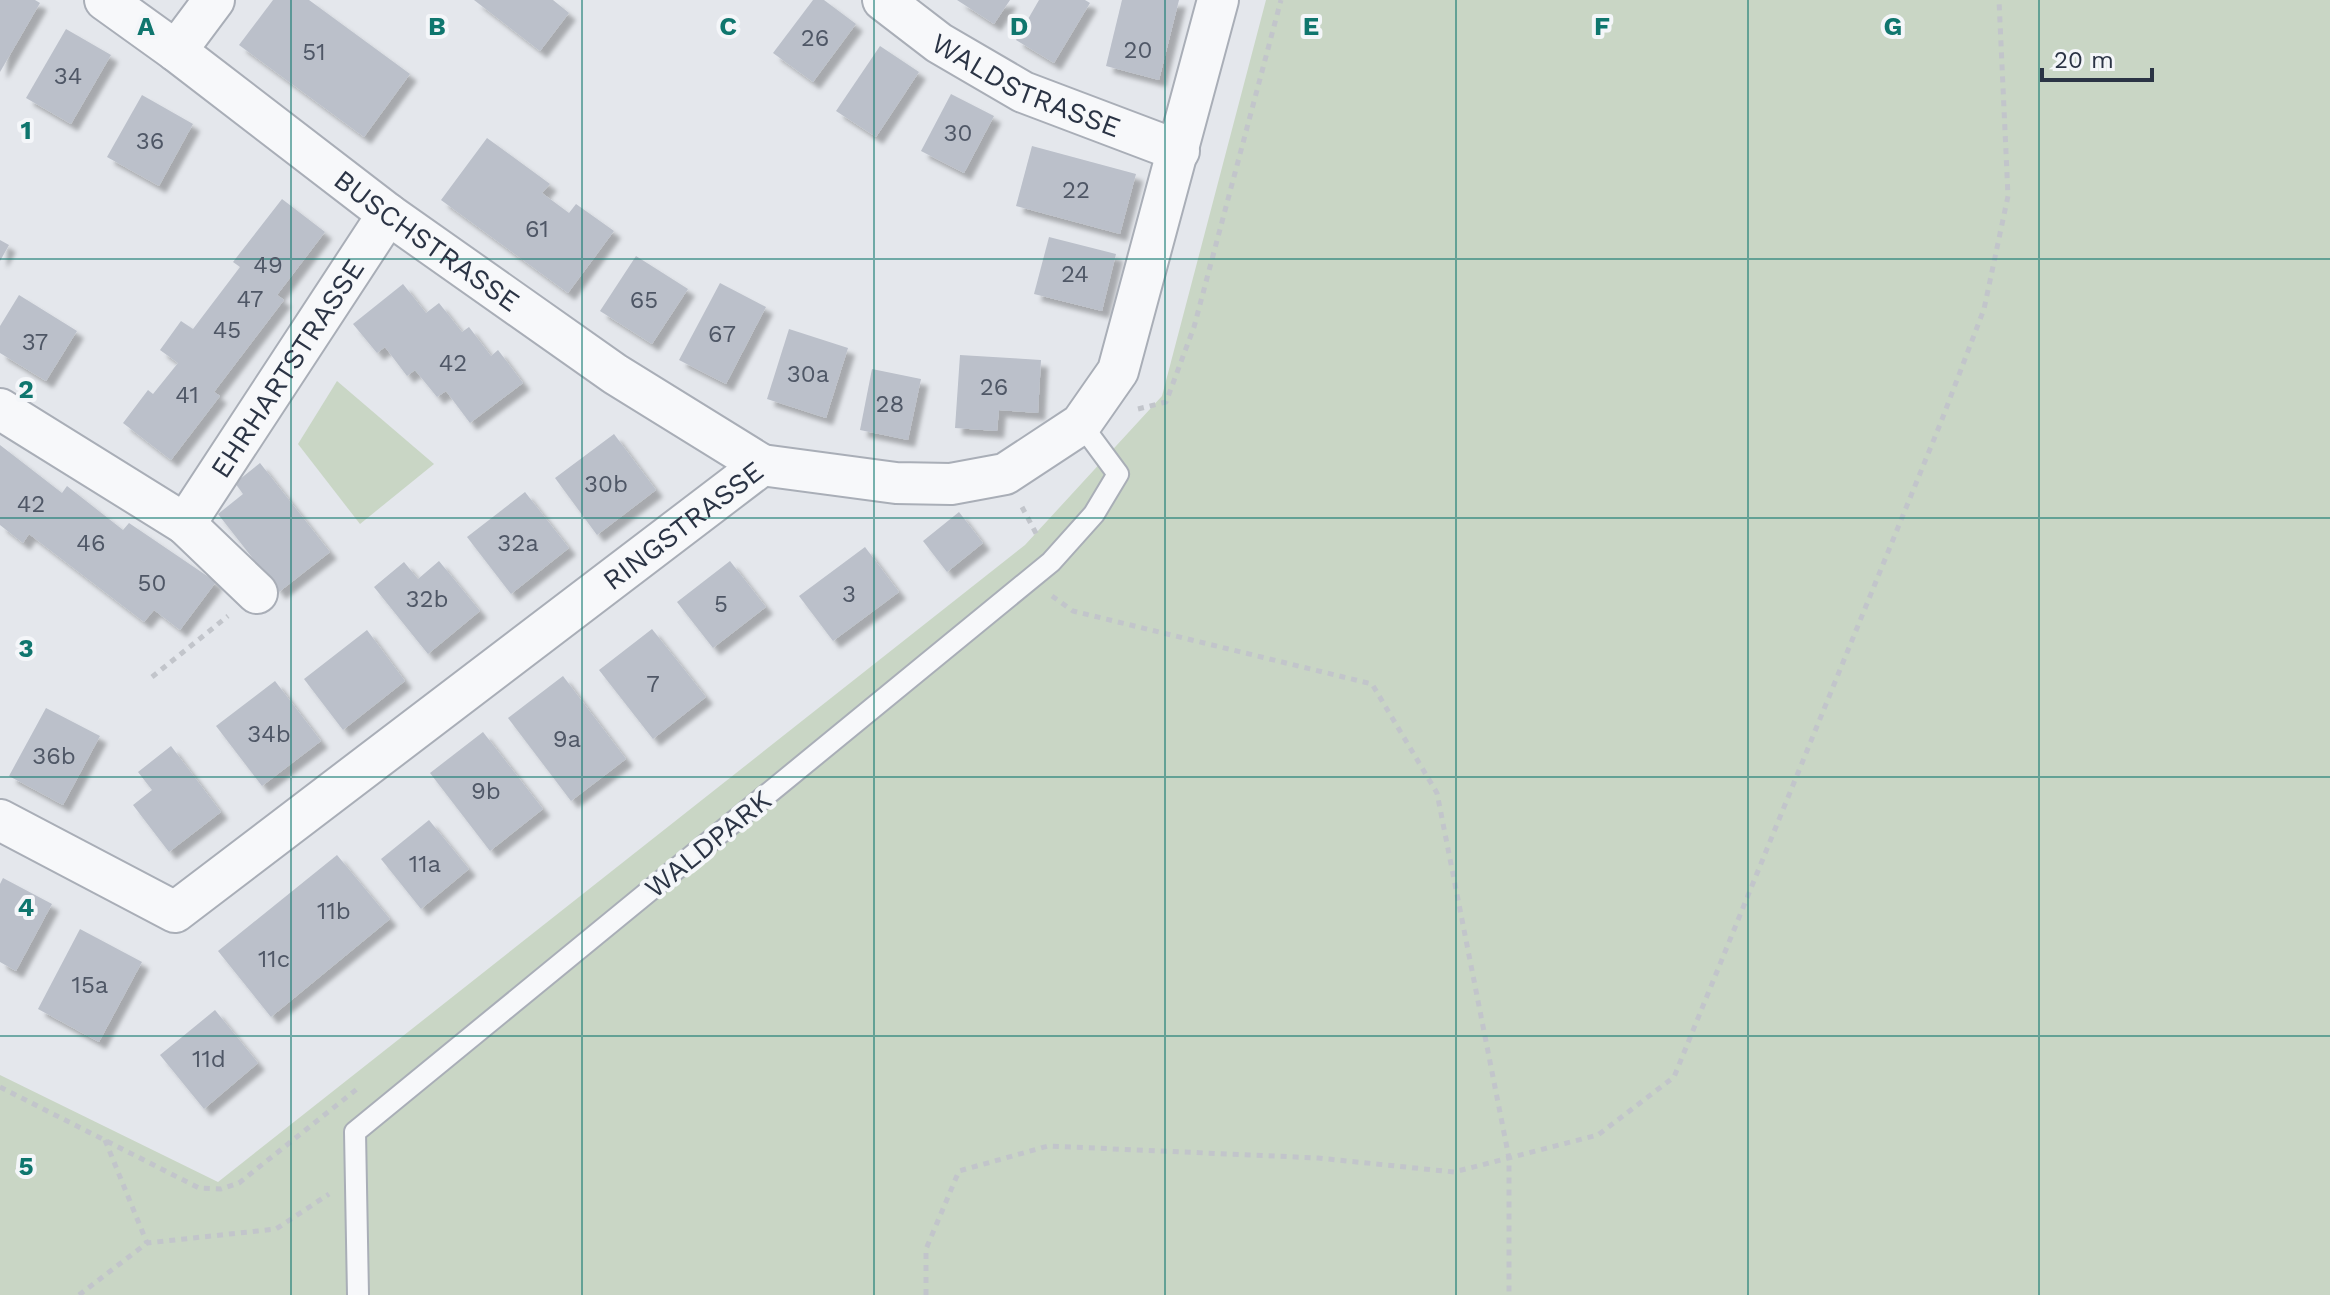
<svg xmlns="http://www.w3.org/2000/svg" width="2330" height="1295" viewBox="0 0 2330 1295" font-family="'Work Sans',sans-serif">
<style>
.green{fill:#c9d6c5}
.building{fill:#bbc0ca;filter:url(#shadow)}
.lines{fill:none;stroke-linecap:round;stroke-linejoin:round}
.lane-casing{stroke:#a9aeb7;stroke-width:24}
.street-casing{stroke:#a9aeb7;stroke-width:44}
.path{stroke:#c2c5cb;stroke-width:5;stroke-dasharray:6 6;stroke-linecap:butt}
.lane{stroke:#f7f8fa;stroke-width:20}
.street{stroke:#f7f8fa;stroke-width:40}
.grid{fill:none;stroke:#0f766e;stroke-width:2;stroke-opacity:0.55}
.labels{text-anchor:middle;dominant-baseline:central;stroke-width:8;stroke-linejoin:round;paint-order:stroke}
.number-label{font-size:24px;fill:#4f5766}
.street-label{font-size:28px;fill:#2b3445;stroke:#f4f6f9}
.grid-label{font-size:26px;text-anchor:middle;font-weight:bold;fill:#0f766e;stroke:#f4f6f9;stroke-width:8;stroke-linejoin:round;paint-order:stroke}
</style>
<defs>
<filter id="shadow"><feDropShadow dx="7" dy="7" stdDeviation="2" flood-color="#0004"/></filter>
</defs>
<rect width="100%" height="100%" fill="#e4e7ec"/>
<g class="green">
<path d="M 1266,0 L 2330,0 L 2330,1295 L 0,1295 L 0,1075 L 218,1182 L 1025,545 L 1162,396 Z"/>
<path d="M 337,381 L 434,464 L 360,524 L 298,444 Z"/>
</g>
<g class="building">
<path d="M 0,0 L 35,0 L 40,3 L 0,72 Z"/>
<path d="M 273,0 L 309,0 L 410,74 L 364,137 L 239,45 Z"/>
<path d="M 474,0 L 553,0 L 569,13 L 540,51 Z"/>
<path d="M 813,0 L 824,0 L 856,24 L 813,82 L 773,53 Z"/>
<path d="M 957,0 L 1010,0 L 994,24 Z"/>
<path d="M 1039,0 L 1085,0 L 1090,3 L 1054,63 L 1016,40 Z"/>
<path d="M 1122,0 L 1179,0 L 1159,80 L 1106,66 Z"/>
<path d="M 66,29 L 111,55 L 71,124 L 26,98 Z"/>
<path d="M 880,46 L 919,72 L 876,137 L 836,111 Z"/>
<path d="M 951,94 L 994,116 L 964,173 L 921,151 Z"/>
<path d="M 142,95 L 193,124 L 159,186 L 107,157 Z"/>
<path d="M 487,138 L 550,184 L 542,193 L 569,213 L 576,204 L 614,231 L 568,293 L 441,200 Z"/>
<path d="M 1032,146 L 1136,174 L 1120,234 L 1016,206 Z"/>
<path d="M 282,199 L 325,232 L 277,295 L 284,300 L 214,392 L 220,396 L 171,460 L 123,423 L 148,390 L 153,394 L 178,363 L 160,350 L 181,321 L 193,329 L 240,267 L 233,262 Z"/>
<path d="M 1049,237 L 1116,254 L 1102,311 L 1034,294 Z"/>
<path d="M 0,240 L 9,245 L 0,261 Z"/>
<path d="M 636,256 L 688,289 L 652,344 L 600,311 Z"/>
<path d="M 720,283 L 766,307 L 726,384 L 679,360 Z"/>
<path d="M 403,284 L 426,313 L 439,303 L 462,332 L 469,327 L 491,356 L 498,350 L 523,383 L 470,423 L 446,391 L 437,397 L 415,370 L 407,376 L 385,347 L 377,353 L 353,324 Z"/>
<path d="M 19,295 L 77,331 L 46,381 L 0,353 L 0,326 Z"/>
<path d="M 789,329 L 848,348 L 826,418 L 767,399 Z"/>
<path d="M 960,355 L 1041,360 L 1038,413 L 999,410 L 997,431 L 955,428 Z"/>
<path d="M 872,369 L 921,379 L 908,440 L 860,430 Z"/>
<path d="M 614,434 L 656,490 L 597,535 L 555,478 Z"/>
<path d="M 0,445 L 62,493 L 67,486 L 123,530 L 129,523 L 216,582 L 180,630 L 154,610 L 144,622 L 29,534 L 23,543 L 0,525 Z"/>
<path d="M 260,463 L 330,552 L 279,592 L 218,514 L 243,494 L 235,483 Z"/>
<path d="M 525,492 L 569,548 L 511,594 L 467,537 Z"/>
<path d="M 959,512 L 983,543 L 947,572 L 923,541 Z"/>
<path d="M 865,547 L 899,592 L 833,641 L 799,596 Z"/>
<path d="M 439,561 L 480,611 L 428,654 L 374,587 L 404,562 L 418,579 Z"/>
<path d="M 730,561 L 766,607 L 713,648 L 677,602 Z"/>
<path d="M 652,629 L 706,697 L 653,739 L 599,670 Z"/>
<path d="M 367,630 L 405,681 L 343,730 L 304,679 Z"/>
<path d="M 563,676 L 626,759 L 571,801 L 508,718 Z"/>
<path d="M 275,681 L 321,741 L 262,786 L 216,726 Z"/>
<path d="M 46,708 L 100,736 L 63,805 L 9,776 Z"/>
<path d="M 483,732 L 543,809 L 490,851 L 430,773 Z"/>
<path d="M 171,746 L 221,812 L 169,852 L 133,805 L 152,790 L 138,772 Z"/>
<path d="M 429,820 L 469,869 L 421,909 L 381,859 Z"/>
<path d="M 337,855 L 390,919 L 271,1017 L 218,951 Z"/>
<path d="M 3,878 L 52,904 L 16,971 L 0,962 L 0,884 Z"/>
<path d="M 80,929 L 142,962 L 99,1042 L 38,1009 Z"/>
<path d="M 215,1010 L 258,1063 L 204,1109 L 160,1055 Z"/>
</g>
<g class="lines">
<g class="lane-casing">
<path id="lane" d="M 358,1295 L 355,1132 L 1051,562 L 1094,514 L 1118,474 L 1081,424"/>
</g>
<g class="street-casing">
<g id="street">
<path id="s1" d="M 105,0 L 176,51 L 388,214 L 615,374 L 762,465"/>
<path id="s2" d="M 883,0 L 939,43 L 1023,92 L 1179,151"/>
<path d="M 176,51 L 214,0"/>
<path id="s3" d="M 0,409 L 185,524 L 388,214"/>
<path d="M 185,524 L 257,593"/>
<path id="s4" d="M 0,820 L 175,912 L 762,465 L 896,483 L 951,484 L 1005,474 L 1081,424 L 1118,371 L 1218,0"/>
</g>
</g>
<g class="path">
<path d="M 1138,409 L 1166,402 L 1194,327 L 1281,0"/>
<path d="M 1022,507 L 1038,537"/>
<path d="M 1052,596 L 1073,611 L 1372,684 L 1437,793 L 1509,1158 L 1509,1295"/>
<path d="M 152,677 L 228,616"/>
<path d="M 0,1087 L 199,1188 L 221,1189 L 239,1183 L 357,1089"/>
<path d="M 105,1140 L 147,1243"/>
<path d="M 79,1295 L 147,1243 L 276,1229 L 329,1194"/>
<path d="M 926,1295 L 926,1249 L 959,1171 L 1048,1146 L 1318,1158 L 1454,1172 L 1598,1135 L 1674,1077 L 1941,422 L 1984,309 L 2008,196 L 1999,0"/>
</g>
<use href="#lane" class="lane"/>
<use href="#street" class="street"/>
</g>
<path class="grid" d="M 291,0 L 291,1295M 582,0 L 582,1295M 874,0 L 874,1295M 1165,0 L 1165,1295M 1456,0 L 1456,1295M 1748,0 L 1748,1295M 2039,0 L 2039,1295M 0,259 L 2330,259M 0,518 L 2330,518M 0,777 L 2330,777M 0,1036 L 2330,1036"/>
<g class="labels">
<g class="number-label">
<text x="815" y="38">26</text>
<text x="1138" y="50">20</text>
<text x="314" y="52">51</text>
<text x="68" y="76">34</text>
<text x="958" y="133">30</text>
<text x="150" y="141">36</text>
<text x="1076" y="190">22</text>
<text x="537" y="229">61</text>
<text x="268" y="265">49</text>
<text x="1075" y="274">24</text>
<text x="250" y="299">47</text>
<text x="644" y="300">65</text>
<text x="227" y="330">45</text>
<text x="722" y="334">67</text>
<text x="35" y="342">37</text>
<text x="453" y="363">42</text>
<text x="808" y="374">30a</text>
<text x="994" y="387">26</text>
<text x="187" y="395">41</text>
<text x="890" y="404">28</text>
<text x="606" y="484">30b</text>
<text x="31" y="504">42</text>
<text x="91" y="543">46</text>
<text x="518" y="543">32a</text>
<text x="152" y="583">50</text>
<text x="849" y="594">3</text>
<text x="427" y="599">32b</text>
<text x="721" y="604">5</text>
<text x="653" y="684">7</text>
<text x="269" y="734">34b</text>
<text x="567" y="739">9a</text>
<text x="54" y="756">36b</text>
<text x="486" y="791">9b</text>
<text x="425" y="864">11a</text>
<text x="334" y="911">11b</text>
<text x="274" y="959">11c</text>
<text x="90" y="985">15a</text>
<text x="209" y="1059">11d</text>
</g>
<g class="street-label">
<text stroke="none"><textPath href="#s2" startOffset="168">WALDSTRASSE</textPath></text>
<text stroke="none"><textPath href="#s1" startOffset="402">BUSCHSTRASSE</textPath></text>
<text stroke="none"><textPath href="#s3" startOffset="404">EHRHARTSTRASSE</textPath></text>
<text stroke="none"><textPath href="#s4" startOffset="836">RINGSTRASSE</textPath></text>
<text transform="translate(708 844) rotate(-39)">WALDPARK</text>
</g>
</g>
<g class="grid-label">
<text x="146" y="35">A</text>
<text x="437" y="35">B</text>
<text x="728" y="35">C</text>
<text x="1019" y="35">D</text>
<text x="1311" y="35">E</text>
<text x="1602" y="35">F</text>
<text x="1893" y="35">G</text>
<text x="26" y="139">1</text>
<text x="26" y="398">2</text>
<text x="26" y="657">3</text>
<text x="26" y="916">4</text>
<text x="26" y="1175">5</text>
</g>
<path d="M2042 68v12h110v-12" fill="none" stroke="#2b3445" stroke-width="4"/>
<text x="2054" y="68" font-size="24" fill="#2b3445" stroke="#f4f6f9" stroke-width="6" paint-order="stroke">20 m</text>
</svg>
